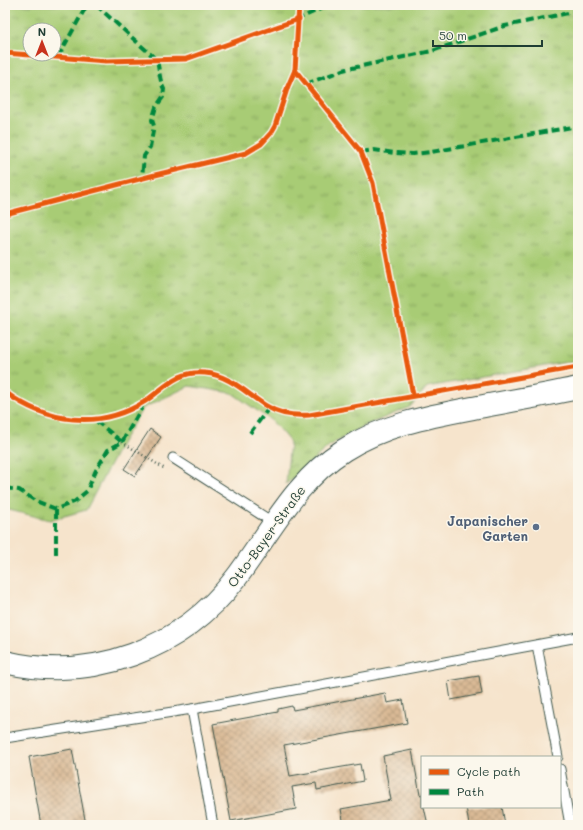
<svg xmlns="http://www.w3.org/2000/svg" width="583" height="830" viewBox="0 0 583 830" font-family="Mali,sans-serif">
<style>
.park{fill:url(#park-tufts);stroke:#648454;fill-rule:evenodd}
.building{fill:url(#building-cross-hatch)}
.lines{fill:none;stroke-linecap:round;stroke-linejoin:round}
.lane-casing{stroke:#3f564b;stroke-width:11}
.secondary-casing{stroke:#3f564b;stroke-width:24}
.path{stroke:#3f564b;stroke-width:2.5;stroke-dasharray:1 3;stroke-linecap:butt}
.lane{stroke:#fff;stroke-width:9}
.secondary{stroke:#fff;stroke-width:22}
.quiet{stroke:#00873e;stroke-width:4;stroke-dasharray:8 4;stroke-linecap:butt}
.cycleway-casing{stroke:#fbf7ec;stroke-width:8}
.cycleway{stroke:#e8590c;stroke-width:5}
.service-dot{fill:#5c6f8a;stroke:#fbf7ec;stroke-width:1.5}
.labels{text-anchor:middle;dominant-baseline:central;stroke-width:3;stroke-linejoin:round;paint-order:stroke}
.service-label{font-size:13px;font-weight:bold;fill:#4e5e75;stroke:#fbf7ec;text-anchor:end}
.street-label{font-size:13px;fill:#1f3d34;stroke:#fbf7ec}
</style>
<defs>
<pattern id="park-tufts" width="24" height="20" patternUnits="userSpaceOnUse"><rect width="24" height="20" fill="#a8cc75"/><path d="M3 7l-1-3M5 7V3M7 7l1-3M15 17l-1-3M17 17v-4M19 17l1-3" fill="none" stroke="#88a761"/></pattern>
<pattern id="building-cross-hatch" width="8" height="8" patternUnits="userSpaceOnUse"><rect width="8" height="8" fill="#daba95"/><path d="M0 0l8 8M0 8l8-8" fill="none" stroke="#b0987a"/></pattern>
</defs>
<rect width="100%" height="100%" fill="#fbf7ec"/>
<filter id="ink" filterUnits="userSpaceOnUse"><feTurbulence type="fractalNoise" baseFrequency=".025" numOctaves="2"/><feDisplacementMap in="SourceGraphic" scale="8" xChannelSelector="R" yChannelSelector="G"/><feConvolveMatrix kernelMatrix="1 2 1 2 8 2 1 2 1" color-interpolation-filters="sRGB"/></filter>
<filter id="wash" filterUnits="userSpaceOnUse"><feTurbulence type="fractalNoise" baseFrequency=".012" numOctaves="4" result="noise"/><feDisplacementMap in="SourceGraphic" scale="16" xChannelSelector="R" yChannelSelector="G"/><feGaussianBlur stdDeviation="0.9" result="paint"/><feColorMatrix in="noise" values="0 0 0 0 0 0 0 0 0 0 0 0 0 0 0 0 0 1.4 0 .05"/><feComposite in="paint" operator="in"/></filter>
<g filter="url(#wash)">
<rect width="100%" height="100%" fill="#f6e4cc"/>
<path class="park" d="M 5,5 L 578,5 L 578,360 L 427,387 L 410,407 L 366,425 L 330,445 L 286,484 L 290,442 L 272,421 L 232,393 L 189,386 L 143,408 L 122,442 L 86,510 L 50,520 L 5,509 ZM 30,30 L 54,30 L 54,54 L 30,54 Z"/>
<g id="blocks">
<g class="building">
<path d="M 150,429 L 161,437 L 135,476 L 124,469 Z"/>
<path d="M 479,676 L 482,694 L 451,700 L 448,681 Z"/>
<path d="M 385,693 L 387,703 L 403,700 L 407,723 L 284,745 L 290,776 L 360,764 L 363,781 L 317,790 L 316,783 L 292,787 L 296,809 L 231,821 L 213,724 L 278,712 L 278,709 L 292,706 L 293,710 Z"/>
<path d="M 72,749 L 86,825 L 41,825 L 29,757 Z"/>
<path d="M 412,750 L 420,795 L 422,794 L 422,807 L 424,807 L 428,825 L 344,825 L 341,809 L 391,800 L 383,756 Z"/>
<path d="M 466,807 L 502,807 L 505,825 L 469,825 Z"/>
</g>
</g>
</g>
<g filter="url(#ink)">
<use href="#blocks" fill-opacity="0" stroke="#3f564b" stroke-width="1"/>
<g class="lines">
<g class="lane-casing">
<g id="lane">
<path d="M 173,458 L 274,523"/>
<path d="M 537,645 L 558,757"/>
<path d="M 192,709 L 213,825"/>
<path d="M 5,738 L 192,709 L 578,637"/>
<path d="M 560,769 L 570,825"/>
</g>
</g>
<g class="secondary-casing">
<path id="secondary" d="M 5,662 C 92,683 182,649 236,578 C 270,533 295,481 344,450 C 385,424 431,416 478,407 C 511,401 545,395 578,388"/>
</g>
<path class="path" d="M 122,442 L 165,469"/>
<use href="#lane" class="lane"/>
<use href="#secondary" class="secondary"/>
<g class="quiet">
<path d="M 96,5 L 157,60 C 159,68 160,83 164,89 L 163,97 L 156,107 L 152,120 L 154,126 L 150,147 L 144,156 L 142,178"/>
<path d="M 296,20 L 329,5"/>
<path d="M 58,57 L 87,5"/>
<path d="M 306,84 L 343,70 L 432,51 L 505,26 L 578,11"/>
<path d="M 361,152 L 374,150 L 395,153 L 413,154 L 431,152 L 578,126"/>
<path d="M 250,433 L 269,408"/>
<path d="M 122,442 L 141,409 L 144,402"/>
<path d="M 5,488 L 19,490 L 36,501 L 56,509 L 74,502 L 87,491 L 96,470 L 108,450 L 122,442 L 95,420"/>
<path d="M 56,554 L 56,509"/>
</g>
<g class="cycleway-casing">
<g id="cycleway">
<path d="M 5,53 L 106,61 L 186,59 L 299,19"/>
<path d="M 295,70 L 361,152 L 373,183 L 413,395"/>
<path d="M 5,214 L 151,176 L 238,155 L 246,153 L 261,144 L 271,133 L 275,126 L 288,86 L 295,70 L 299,5"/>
<path d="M 5,392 C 47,423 99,430 144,402 C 165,388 177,370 205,373 C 230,375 248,395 268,407 C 281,415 295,416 309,415 L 578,367"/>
</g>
</g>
<use href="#cycleway" class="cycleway"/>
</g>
</g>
<circle class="service-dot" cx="536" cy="527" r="4"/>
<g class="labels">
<g class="service-label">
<text x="528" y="520">Japanischer<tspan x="528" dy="15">Garten</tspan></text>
</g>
<g class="street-label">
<text transform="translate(266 536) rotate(-54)">Otto-Bayer-Straße</text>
</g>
</g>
<rect width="583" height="830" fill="none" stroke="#fbf7ec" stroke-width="20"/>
<rect x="421" y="756" width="140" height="52" fill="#fbf7ec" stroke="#a3ada2"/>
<rect x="429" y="769" width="20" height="6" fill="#e8590c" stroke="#a3ada2"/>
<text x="457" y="776" font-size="12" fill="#1f3d34">Cycle path</text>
<rect x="429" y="789" width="20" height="6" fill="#00873e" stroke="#a3ada2"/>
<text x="457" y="796" font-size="12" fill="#1f3d34">Path</text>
<g transform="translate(42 42)"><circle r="19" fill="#fbf7ec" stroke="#a3ada2"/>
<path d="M0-3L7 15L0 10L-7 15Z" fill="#c8321e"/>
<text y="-6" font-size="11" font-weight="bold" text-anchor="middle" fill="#1f3d34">N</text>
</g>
<path d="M433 40v6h109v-6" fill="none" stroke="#1f3d34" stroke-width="2"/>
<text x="439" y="40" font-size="12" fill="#1f3d34" stroke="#fbf7ec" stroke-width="3" paint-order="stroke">50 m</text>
</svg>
